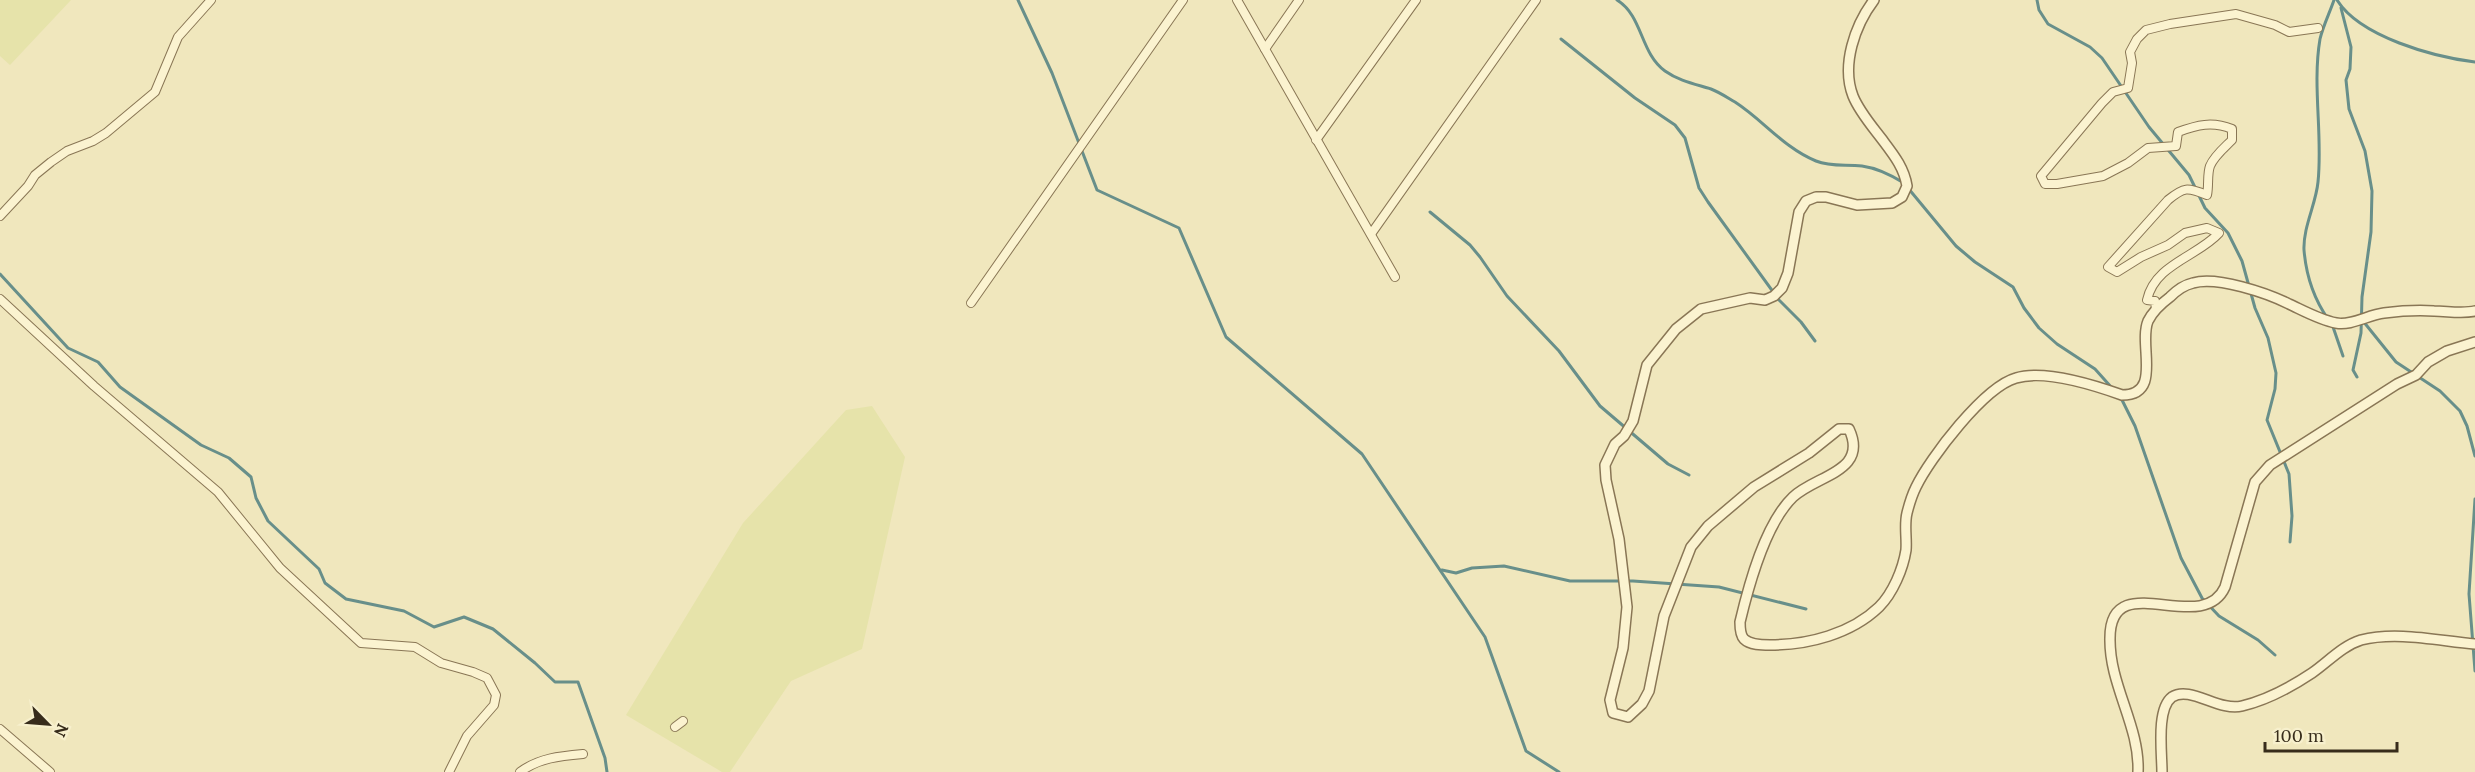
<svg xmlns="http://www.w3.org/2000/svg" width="2475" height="772" viewBox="0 0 2475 772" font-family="Lora,serif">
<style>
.farmland{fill:#e6e3aa}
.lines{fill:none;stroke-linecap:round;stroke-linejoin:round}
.stream{stroke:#688f8a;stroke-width:3}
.minor-casing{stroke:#897655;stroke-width:10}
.tertiary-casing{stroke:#897655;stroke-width:12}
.minor{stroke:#fbf3d0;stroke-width:8}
.tertiary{stroke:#fbf3d0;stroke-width:9}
</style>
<rect width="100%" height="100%" fill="#f0e7bd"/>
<g class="farmland">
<path d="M 0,0 L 71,0 L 10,65 L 0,56 Z"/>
<path d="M 872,406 L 905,457 L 862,649 L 791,681 L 730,772 L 722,772 L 626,715 L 743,523 L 846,410 Z"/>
</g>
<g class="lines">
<g class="stream">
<path d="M 1018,0 L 1052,73 L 1097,190 L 1179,228 L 1226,337 L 1362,454 L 1485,637 L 1526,751 L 1559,772"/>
<path d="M 1617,0 C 1643,16 1640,53 1665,71 C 1679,81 1695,84 1711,89 C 1719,92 1728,98 1735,102 C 1763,120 1784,148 1816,161 C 1831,167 1846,164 1862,166 C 1877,168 1891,175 1904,183"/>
<path d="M 2037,0 L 2039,10 L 2048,24 L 2090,47 L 2102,58 L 2149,127 L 2189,175 L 2205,208 L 2228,233 L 2242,261 L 2255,308 L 2268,338 L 2276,373 L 2275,389 L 2267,420 L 2289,474 L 2292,516 L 2290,542"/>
<path d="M 2337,0 C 2360,37 2434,57 2475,62"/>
<path d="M 2341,8 L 2351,47 L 2350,69 L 2346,80 L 2349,109 L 2365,151 L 2372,191 L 2371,232 L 2362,297 L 2361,333 L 2353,370 L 2357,377"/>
<path d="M 1561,39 L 1635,98 L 1675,125 L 1685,138 L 1699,188 L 1708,202 L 1779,300 L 1801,322 L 1815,341"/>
<path d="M 1908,188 L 1956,246 L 1975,262 L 2013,287 L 2024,308 L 2039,328 L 2057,344 L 2095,369 L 2112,388"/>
<path d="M 1430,212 L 1470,245 L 1480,257 L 1507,296 L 1559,351 L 1600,406 L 1668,464 L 1689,475"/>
<path d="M 0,274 L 68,348 L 98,362 L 120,387 L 201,445 L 229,458 L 251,477 L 256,498 L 268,521 L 319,569 L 325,583 L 346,599 L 404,611 L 434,627 L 464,617 L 493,629 L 535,663 L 555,682 L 578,682 L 605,758 L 607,772"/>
<path d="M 2328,319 C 2314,299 2306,274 2304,250 C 2303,227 2316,204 2318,182 C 2323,135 2312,86 2320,39 C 2323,26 2330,12 2334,0"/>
<path d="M 2363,321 L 2396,362 L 2440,391 L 2460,411 L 2467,426 L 2475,456"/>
<path d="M 2332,324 L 2343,356"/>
<path d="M 2121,398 L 2135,426 L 2181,558 L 2202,598 L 2219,616 L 2258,640 L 2275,655"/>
<path d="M 2475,499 L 2469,594 L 2475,671"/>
<path d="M 1442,570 L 1456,573 L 1472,568 L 1504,566 L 1570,581 L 1633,581 L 1719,587 L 1806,609"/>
</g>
<g class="minor-casing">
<g id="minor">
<path d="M 1237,0 L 1395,277"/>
<path d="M 1265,49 L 1299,0"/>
<path d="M 1316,140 L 1416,0"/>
<path d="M 0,216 L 28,186 L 35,175 L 51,162 L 67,151 L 93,141 L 106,133 L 155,92 L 178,37 L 211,0"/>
<path d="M 1371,234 L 1536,0"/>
<path d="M 0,299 L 94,386 L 218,492 L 280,568 L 361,643 L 415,647 L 441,663 L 473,672 L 487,678 L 496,695 L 494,705 L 467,736 L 449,772"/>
<path d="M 971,303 L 1183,0"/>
<path d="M 2156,309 L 2155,301 L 2147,300 C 2155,264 2197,257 2219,233 L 2207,228 L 2185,233 L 2168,245 L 2141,257 L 2117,272 L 2108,267 L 2168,200 C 2184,187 2187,187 2207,195 C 2209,186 2207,174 2210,166 C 2214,156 2224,148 2232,140 L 2232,129 C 2212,121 2197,125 2178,132 L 2176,146 L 2148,148 L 2128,163 L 2103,176 L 2057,184 L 2045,184 L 2041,176 L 2102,103 L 2113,92 L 2128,88 L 2132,63 L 2130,52 L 2137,39 L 2146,30 L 2170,24 L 2236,14 L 2275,25 L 2289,32 L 2318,28"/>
<path d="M 675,727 L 683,721"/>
<path d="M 0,729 L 50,772"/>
<path d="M 520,772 C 539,758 560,756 583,754"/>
</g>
</g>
<g class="tertiary-casing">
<g id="tertiary">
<path d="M 1874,0 C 1855,25 1841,65 1853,96 C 1859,111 1871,125 1881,138 C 1893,154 1904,167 1907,186 L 1902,197 L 1892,203 L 1857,205 L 1826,197 L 1816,197 L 1806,201 L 1799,212 L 1788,273 L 1782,288 L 1774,296 L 1765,300 L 1750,298 L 1701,309 L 1676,329 L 1647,365 L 1633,421 L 1624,436 L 1615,444 L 1605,465 L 1606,480 L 1619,539 L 1627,607 L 1623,648 L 1610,700 L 1613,713 L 1628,717 L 1642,704 L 1649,691 L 1664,616 L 1691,547 L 1708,526 L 1754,487 L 1809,453 L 1839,429 L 1849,429 C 1869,472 1816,475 1793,497 C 1765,524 1749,584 1740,622 C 1740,627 1740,635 1744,639 C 1750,645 1762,645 1770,645 C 1808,645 1851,634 1879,607 C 1893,593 1903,569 1906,550 C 1907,538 1904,525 1907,513 C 1909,505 1912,495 1916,487 C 1930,458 1984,387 2016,378 C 2045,369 2094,385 2122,395 C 2163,395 2138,345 2148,321 C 2153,311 2162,303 2170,297 C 2176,291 2184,285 2193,283 C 2217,276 2267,293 2289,304 C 2304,311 2320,320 2336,323 C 2351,326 2368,315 2384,313 C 2400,311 2418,310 2434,311 C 2447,311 2462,314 2475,311"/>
<path d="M 2138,772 C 2140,726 2109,685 2110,638 C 2110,565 2202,638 2225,587 L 2255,482 L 2270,465 L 2397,384 L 2416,375 L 2428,362 L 2447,351 L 2475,342"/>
<path d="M 2162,772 C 2162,753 2156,709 2172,697 C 2190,685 2219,712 2242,706 C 2267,700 2291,687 2312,673 C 2328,662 2342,646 2361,640 C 2397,631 2439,641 2475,644"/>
</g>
</g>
<use href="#minor" class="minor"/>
<use href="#tertiary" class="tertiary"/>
</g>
<g transform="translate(48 724) rotate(115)" stroke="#f7f0cd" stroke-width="4.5" paint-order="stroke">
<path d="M0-4.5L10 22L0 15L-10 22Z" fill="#372c1b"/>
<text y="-9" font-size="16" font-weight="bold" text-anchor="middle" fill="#372c1b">N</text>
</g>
<path d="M2265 742v9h132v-9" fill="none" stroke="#372c1b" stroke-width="3"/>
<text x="2274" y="742" font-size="18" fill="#372c1b" stroke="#f7f0cd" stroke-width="4.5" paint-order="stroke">100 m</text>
</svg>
